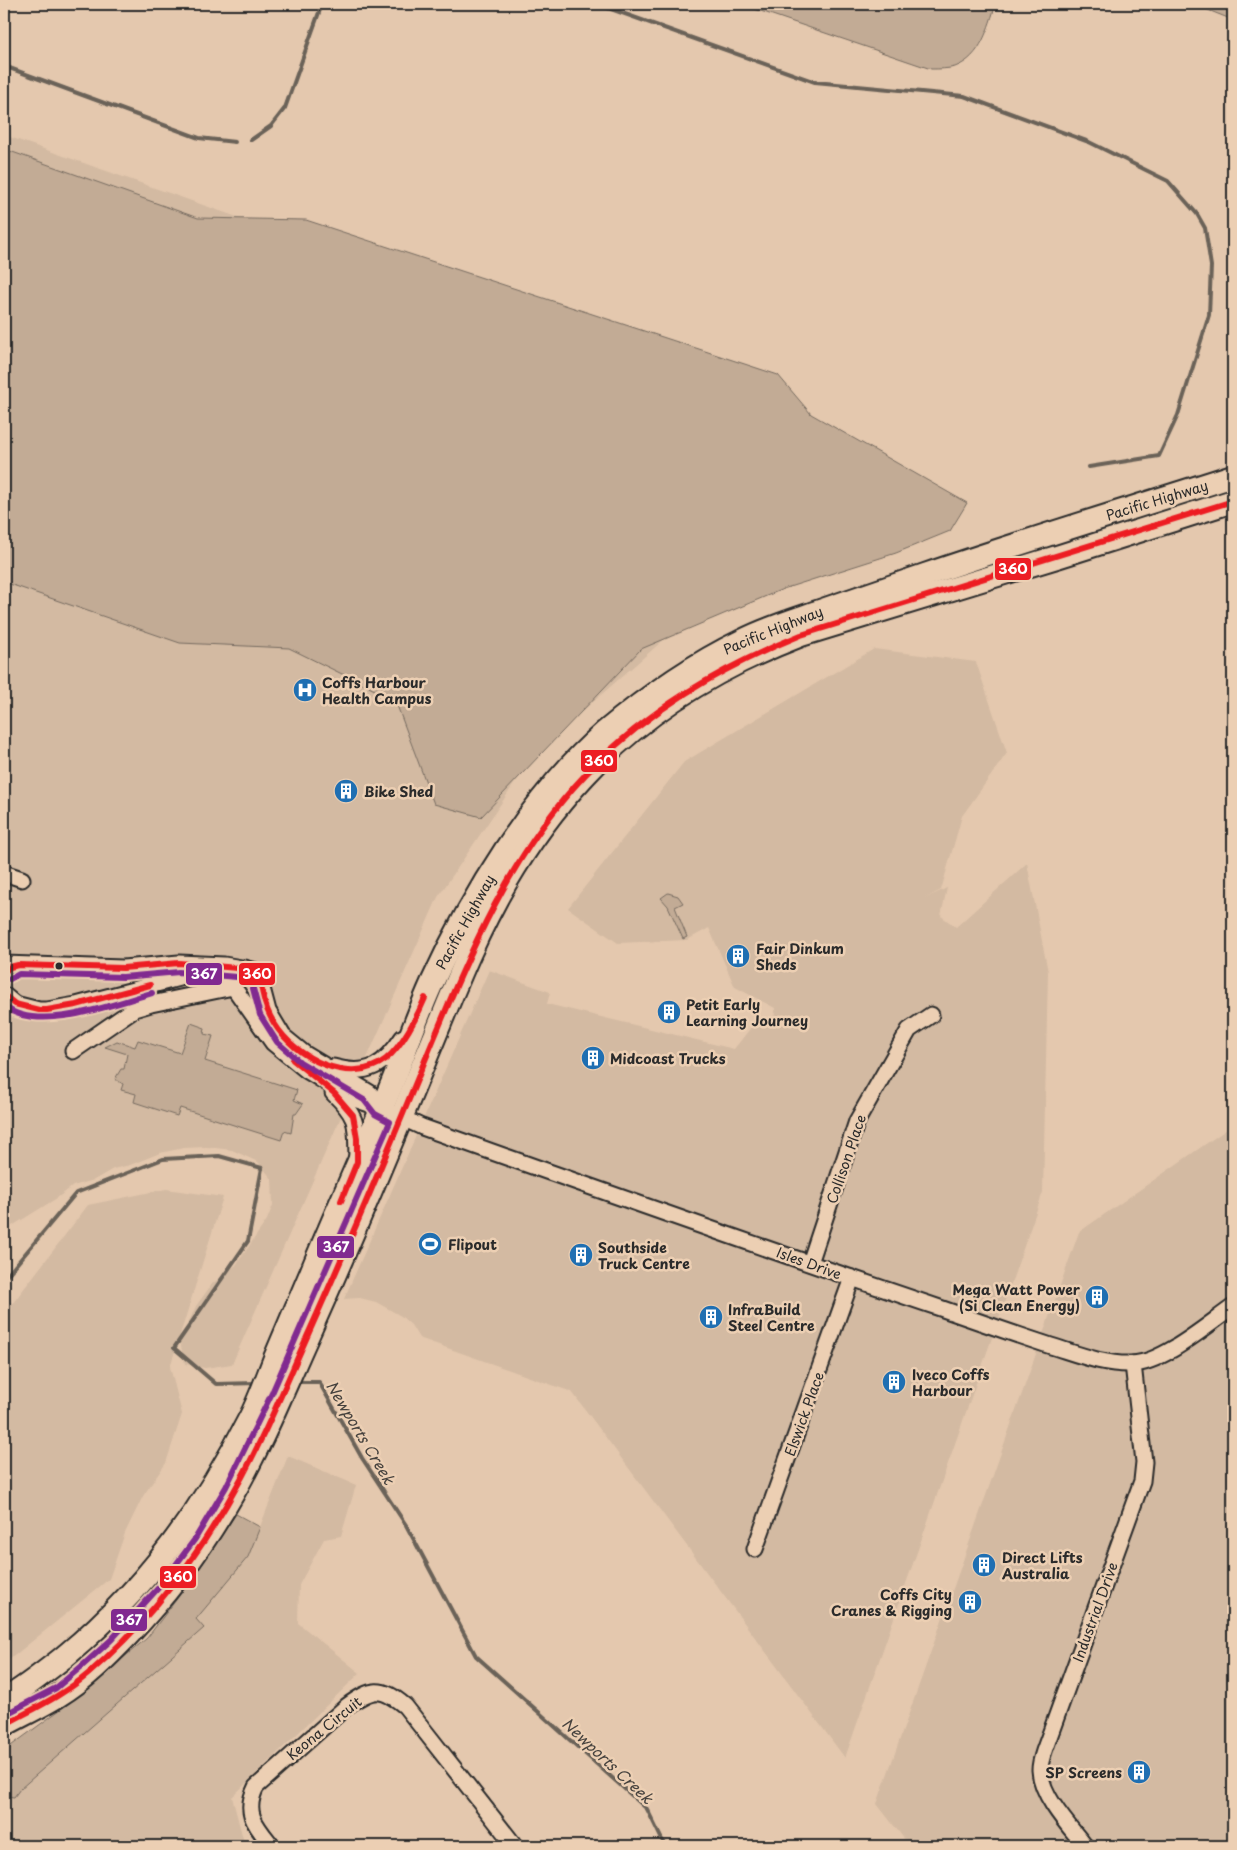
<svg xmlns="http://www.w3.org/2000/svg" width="1237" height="1850" viewBox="0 0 1237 1850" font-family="'Playpen Sans',sans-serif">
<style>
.built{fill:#d3baa2}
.green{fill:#c2ab95;stroke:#766b60}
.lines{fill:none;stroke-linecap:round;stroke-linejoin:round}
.stream{stroke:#6b6258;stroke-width:4}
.minor-casing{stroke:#2b2b2b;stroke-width:19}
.highway-casing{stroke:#2b2b2b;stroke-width:26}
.minor{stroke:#eccfb3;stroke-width:15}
.highway{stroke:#eccfb3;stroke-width:22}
.bus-1-casing{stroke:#eccfb3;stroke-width:10}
.bus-2-casing{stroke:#eccfb3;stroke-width:10}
.bus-1{stroke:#ed1d24;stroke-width:6}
.bus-2{stroke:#812990;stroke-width:6}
.bus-dot{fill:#2b2b2b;stroke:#eccfb3;stroke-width:2}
.labels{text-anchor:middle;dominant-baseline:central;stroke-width:5;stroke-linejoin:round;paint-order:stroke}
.street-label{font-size:14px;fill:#2b2b2b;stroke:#eccfb3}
.poi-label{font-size:14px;font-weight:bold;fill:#2b2b2b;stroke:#eccfb3;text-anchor:start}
.water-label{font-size:15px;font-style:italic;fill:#46423e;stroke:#eccfb3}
.line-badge{stroke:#eccfb3;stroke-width:2}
.badge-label{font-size:14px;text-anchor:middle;font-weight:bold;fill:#fff}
</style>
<rect width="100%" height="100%" fill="#e4c8ae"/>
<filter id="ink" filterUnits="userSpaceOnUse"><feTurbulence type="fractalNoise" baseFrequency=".02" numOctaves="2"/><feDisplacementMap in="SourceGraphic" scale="10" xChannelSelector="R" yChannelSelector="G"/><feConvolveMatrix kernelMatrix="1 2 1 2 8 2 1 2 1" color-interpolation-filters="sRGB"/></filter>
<g filter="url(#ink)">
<g class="built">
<path d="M 4,135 L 760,401 L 677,628 L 535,753 L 438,897 L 232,1364 L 205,1368 L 185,1364 L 180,1342 L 196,1306 L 212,1284 L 236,1265 L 267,1220 L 273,1205 L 272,1179 L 258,1162 L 232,1150 L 207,1147 L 184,1148 L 160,1153 L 130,1165 L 113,1169 L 94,1180 L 73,1186 L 57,1198 L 4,1231 Z"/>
<path d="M 874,649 L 976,662 L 1007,753 L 962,816 L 941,890 L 926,898 L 947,888 L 941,916 L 956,927 L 1027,863 L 1048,972 L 1043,1192 L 845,1758 L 572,1392 L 419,1338 L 411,1325 L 401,1316 L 376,1302 L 360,1298 L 344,1299 L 489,970 L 550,992 L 547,1004 L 734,1049 L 760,1016 L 774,1024 L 775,1008 L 735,987 L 709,928 L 687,940 L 618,943 L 568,908 L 684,762 Z"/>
<path d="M 1233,1125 L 1233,1846 L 908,1846 L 909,1845 L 877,1804 L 1079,1232 Z"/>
<path d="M 166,1189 L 223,1197 L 170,1367 L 182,1414 L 166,1463 L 143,1496 L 125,1533 L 109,1579 L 4,1664 L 4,1300 L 13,1303 L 88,1205 Z"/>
<path d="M 288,1456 L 356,1485 L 341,1536 L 324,1539 L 299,1585 L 298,1623 L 360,1673 L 232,1797 L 245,1846 L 4,1846 L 4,1766 L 248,1557 Z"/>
</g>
<g class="green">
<path d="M 740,4 L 996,4 C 988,27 982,57 955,67 C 948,69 939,69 931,69 Z"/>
<path d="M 1193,4 L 1233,4 L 1233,20 Z"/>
<path d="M 4,149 L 198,218 L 306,220 L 778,375 L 811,414 L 967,503 L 950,531 L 896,553 L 783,589 L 641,649 L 481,817 L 434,804 L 395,700 L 289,648 L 180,643 L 4,582 Z"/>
<path d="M 668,893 L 678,896 L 683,903 L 675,907 L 687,937 L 683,939 L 668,906 L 661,898 Z"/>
<path d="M 191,1023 L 205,1028 L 204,1034 L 213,1036 L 205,1061 L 297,1090 L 294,1100 L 303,1104 L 296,1114 L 294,1114 L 291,1133 L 284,1131 L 281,1140 L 180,1108 L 177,1116 L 134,1102 L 136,1094 L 121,1090 L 123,1084 L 115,1079 L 121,1069 L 124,1069 L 127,1054 L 105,1047 L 117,1041 L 135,1047 L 138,1040 L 180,1053 Z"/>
<path d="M 236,1514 L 260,1527 L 248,1557 L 196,1619 L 204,1628 L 20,1789 L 14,1797 L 6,1796 L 4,1792 L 4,1751 L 72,1701 L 147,1638 L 195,1575 Z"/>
</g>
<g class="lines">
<g class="stream">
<path d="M 597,4 L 815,82 L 964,96 L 1089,142 L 1168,181 L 1197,214 L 1205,228 L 1211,266 L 1209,315 L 1178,415 L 1159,456 L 1089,467"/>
<path d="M 4,66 L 199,138 L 235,142"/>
<path d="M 251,140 L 271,126 L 285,108 L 322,4"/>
<path d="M 4,1279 L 76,1193 L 163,1159 L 219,1156 L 262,1168 L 248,1241 L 174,1348 L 216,1384 L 257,1383"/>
<path d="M 296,1382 L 319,1382 L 362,1458 L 406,1525 L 476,1656 L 647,1809 L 665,1846"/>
</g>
<g class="minor-casing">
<g id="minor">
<path d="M 4,873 L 22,879"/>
<path d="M 4,964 L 123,968 L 179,963 L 224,965 L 253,970 L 259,977 L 268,1011 L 283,1036 L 305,1054 L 370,1093 L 381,1108"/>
<path d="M 245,968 C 236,971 232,976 232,985 L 273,1043 L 306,1070 L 354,1099 L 381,1108 L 422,1127 C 594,1188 767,1250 940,1308 C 977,1321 1014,1334 1051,1346 C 1077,1354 1104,1365 1132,1364 C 1163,1363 1207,1325 1233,1307"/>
<path d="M 4,995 L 15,1004 L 39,1010 L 47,1010 L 76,1005 L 187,976 L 203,975 L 232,981"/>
<path d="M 73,1051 L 134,1009 L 151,1004 L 233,987"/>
<path d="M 333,1067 C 368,1077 385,1065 403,1037"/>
<path d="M 333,1093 C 360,1119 356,1125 357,1160"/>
<path d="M 810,1263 L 857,1121 L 909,1030 L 931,1015"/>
<path d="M 755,1549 L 852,1278"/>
<path d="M 272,1846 C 256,1826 243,1813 256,1787 L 347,1706 C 372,1688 381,1686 405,1706 L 515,1846"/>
<path d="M 1085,1846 C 1069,1826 1041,1796 1040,1770 C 1040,1764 1042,1757 1044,1751 L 1142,1481 L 1144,1462 L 1133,1364"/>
</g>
</g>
<g class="highway-casing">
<g id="highway">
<path d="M 4,1700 C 25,1688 45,1672 64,1657 C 143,1592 204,1509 250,1418 C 260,1399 267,1378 275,1358 C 287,1330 299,1301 311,1273 C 337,1210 365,1149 391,1086 C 405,1052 417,1016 432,983 C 471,897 533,795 604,733 C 646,698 692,665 742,641 C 767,628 794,620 820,611 C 855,599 890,587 925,575 C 1027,540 1130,509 1233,476"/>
<path d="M 4,1725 C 22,1715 42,1706 59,1695 C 84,1680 107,1657 128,1635 C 168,1593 203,1546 232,1495 C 261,1445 283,1390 307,1337 C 348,1246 387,1153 425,1060 C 450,1000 473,938 506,882 C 528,844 555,807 585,775 C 644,711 720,666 801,635 L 1060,556 L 1233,501"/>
</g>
</g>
<use href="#minor" class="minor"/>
<use href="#highway" class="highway"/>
<g class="bus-1-casing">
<g id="bus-1">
<path d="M 4,972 L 10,967 L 18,965 L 123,968 L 179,963 L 249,969 C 253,971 254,971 256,973 C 261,979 261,988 263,995 C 265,1005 269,1015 274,1023 C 295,1058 350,1087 386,1059 C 402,1046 417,1017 425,998"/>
<path d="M 4,995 L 15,1004 L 39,1010 L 47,1010 L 76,1005 L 150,985"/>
<path d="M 293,1060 L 334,1093 L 353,1115 L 357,1138 L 357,1162 L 341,1201"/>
<path d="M 4,1725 C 33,1709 62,1696 88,1674 C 151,1620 203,1550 242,1477 C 268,1429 288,1379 310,1330 C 351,1239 390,1146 428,1053 C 469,954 510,854 585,775 C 646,711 720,668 801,635 L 1233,501"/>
</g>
</g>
<g class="bus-2-casing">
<g id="bus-2">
<path d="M 4,1006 C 38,1034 113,1004 152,993"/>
<path d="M 4,1715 L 56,1688 L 82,1666 L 111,1640 L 160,1586 L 195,1539 L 226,1487 L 272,1393 L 390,1122 L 375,1114 L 364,1100 L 300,1062 L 277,1042 L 260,1015 L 251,981 L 248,978 L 179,972 L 123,977 L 19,974 L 10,979"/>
</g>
</g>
<use href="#bus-1" class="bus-1"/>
<use href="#bus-2" class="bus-2"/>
</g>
</g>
<defs>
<g id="hospital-disc" transform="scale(1.25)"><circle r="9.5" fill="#1f6fb2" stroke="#eccfb3"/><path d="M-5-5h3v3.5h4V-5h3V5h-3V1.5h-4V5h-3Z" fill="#fff"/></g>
<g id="building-disc" transform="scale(1.25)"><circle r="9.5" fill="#1f6fb2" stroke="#eccfb3"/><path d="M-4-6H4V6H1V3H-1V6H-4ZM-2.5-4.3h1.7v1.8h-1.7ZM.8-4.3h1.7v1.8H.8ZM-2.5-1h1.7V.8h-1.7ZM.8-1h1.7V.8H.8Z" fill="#fff"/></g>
<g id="stadium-disc" transform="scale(1.25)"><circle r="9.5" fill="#1f6fb2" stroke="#eccfb3"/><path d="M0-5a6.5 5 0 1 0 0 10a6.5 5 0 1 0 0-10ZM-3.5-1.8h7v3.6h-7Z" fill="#fff"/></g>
</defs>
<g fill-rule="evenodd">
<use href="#hospital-disc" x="305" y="690"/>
<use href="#building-disc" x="346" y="791"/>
<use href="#building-disc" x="738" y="956"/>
<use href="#building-disc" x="669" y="1012"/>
<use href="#building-disc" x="593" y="1058"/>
<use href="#stadium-disc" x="430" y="1244"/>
<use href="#building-disc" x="581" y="1255"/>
<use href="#building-disc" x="1097" y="1297"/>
<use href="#building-disc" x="711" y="1317"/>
<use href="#building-disc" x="894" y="1382"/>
<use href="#building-disc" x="984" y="1565"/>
<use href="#building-disc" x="970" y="1602"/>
<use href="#building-disc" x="1139" y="1772"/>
</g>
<circle class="bus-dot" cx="59" cy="966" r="4.5"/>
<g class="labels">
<g class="street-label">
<text transform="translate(1157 500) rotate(-17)">Pacific Highway</text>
<text transform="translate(773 630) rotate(-22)">Pacific Highway</text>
<text transform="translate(465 922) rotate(-61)">Pacific Highway</text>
<text transform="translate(846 1159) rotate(-71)">Collison Place</text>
<text transform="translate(809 1263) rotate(20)">Isles Drive</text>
<text transform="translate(804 1414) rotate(-70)">Elswick Place</text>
<text transform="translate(1095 1612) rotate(-70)">Industrial Drive</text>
<text transform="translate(324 1728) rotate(-39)">Keona Circuit</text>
</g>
<g class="poi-label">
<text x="322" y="682">Coffs Harbour<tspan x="322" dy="16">Health Campus</tspan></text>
<text x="364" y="791">Bike Shed</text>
<text x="756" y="948">Fair Dinkum<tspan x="756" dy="16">Sheds</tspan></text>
<text x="686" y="1004">Petit Early<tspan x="686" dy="16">Learning Journey</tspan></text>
<text x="610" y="1058">Midcoast Trucks</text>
<text x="448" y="1244">Flipout</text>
<text x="598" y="1247">Southside<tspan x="598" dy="16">Truck Centre</tspan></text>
<text x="1080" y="1289" text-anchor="end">Mega Watt Power<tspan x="1080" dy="16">(Si Clean Energy)</tspan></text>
<text x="728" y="1309">InfraBuild<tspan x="728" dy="16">Steel Centre</tspan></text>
<text x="912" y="1374">Iveco Coffs<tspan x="912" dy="16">Harbour</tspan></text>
<text x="1002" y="1557">Direct Lifts<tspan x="1002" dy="16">Australia</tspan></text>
<text x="952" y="1594" text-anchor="end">Coffs City<tspan x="952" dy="16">Cranes &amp; Rigging</tspan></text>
<text x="1122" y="1772" text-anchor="end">SP Screens</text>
</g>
<g class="water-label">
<text transform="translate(361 1432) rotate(59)">Newports Creek</text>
<text transform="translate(608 1760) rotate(43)">Newports Creek</text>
</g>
</g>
<g class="line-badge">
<rect x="994" y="557" width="38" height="24" rx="5" fill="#ed1d24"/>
<rect x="580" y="749" width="38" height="24" rx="5" fill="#ed1d24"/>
<rect x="238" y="962" width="38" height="24" rx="5" fill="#ed1d24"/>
<rect x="185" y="962" width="38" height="24" rx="5" fill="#812990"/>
<rect x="316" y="1235" width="39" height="24" rx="5" fill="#812990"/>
<rect x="159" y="1565" width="38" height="24" rx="5" fill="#ed1d24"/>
<rect x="110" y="1608" width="38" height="24" rx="5" fill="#812990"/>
</g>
<g class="badge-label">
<text x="1013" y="574">360</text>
<text x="599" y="766">360</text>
<text x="257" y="979">360</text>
<text x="204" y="979">367</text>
<text x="336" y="1252">367</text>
<text x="178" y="1582">360</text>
<text x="129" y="1625">367</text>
</g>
<rect width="1237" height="1850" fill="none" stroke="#eccfb3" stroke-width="20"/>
<rect x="10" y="10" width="1217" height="1830" fill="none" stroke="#2b2b2b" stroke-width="2" filter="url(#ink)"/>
</svg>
